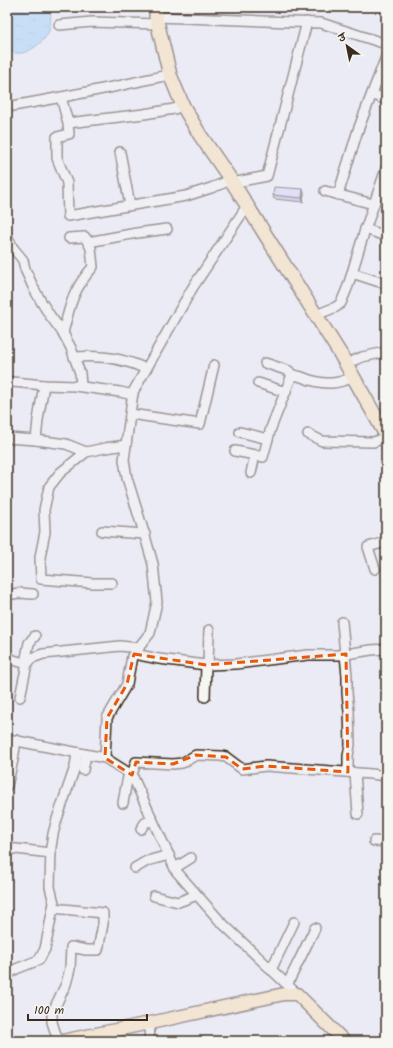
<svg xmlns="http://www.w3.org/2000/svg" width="393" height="1048" viewBox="0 0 393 1048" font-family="Kalam,'Playpen Sans Deva',sans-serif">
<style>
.water{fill:url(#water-ripples);stroke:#758ca1}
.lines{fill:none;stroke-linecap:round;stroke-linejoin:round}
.minor-casing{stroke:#3b2a1e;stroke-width:12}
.major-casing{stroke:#3b2a1e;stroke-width:15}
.highway-casing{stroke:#3b2a1e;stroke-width:16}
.minor{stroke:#f6f6f2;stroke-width:9}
.major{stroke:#fbddab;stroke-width:12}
.highway{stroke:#fbddab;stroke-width:13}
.wall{fill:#b4b5d8;stroke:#3b2a1e}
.shaded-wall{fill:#9293b0;stroke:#3b2a1e}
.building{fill:#d1d2fb;stroke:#3b2a1e}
.marked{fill:none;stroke:#e8590c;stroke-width:3;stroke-dasharray:8 5;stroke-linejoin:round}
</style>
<defs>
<pattern id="water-ripples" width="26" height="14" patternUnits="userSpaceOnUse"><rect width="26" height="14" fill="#9ccef9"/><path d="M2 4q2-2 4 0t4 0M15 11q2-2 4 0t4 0" fill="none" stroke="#87b1d5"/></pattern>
</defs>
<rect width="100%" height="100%" fill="#ebebf5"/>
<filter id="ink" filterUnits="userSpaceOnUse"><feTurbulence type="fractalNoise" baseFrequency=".025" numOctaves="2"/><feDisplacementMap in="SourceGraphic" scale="8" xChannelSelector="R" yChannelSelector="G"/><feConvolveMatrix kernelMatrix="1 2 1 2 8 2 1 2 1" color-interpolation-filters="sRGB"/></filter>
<g filter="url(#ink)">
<path class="water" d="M 7,7 L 51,7 C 50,15 52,28 47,35 C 43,42 30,52 22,53 C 17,54 12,52 7,51 Z"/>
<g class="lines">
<g class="minor-casing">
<g id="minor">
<path d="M 156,17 L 321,23 L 386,44"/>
<path d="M 59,25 L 92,22 L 158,24"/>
<path d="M 372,94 L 386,100"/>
<path d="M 61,97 L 68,123 L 69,134 L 57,137 L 57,158 L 67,183 L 68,216 L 186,196 L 211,188 L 231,180"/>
<path d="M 7,107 C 42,101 78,94 113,87 C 132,83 151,78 170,75"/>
<path d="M 68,123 L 144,114 L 174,109 L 183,106"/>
<path d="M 120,152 L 130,205"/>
<path d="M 232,183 L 267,176 L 307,22"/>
<path d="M 325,191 L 373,204"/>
<path d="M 338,195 L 358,130 L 386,57"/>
<path d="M 365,229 L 386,236"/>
<path d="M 7,236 L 13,248 L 23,260 L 25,269 L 34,289 L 42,303 L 51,317 L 63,333 L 71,348 L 80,373 L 81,386"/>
<path d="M 88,242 L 137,233 L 167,229"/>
<path d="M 352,273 L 386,284"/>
<path d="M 316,315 L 336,307 L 341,303 L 348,286 L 364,233 L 386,169"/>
<path d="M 63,333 C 70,305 73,289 93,267 L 91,248 L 85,237 L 69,238"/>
<path d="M 74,357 C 99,355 124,358 146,369"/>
<path d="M 265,363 L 289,371 L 292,375"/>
<path d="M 346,364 L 362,357 L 386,352"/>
<path d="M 7,383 L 13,382 L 44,385 L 75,386 L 120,392 L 133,395"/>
<path d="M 258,383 L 286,392"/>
<path d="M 130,414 L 200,424 L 214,365"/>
<path d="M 240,432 L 268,439"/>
<path d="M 308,434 L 322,441 L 373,442 L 386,438"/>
<path d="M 7,438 L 36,440 L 66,444 L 86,452"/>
<path d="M 36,440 L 38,420 L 44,385"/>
<path d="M 235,451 L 255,455"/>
<path d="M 251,473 L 255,455 L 263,457 L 271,428 L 292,375 C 298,375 304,378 310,380 C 328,385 336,384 354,377"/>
<path d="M 102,531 L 145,534"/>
<path d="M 375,569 L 368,547 L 386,542"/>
<path d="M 112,583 L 93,583 L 41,579 L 40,557 L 45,532 L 44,510 L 49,487 L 60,473 L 86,452 L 105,448 L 126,445"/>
<path d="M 7,595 L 19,593 L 33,594"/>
<path d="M 342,622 L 347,676 L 347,693 L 349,711 L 350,745 L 348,756 L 348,772"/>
<path d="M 134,654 L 159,659 L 206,665 L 236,664 L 308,655 L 340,655 L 371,650 L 386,649"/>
<path d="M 7,658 L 27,664"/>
<path d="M 25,663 L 29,643 L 35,636"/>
<path d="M 208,665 L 209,630"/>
<path d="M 20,697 L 27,664 L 32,658 L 43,654 L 120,646 L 139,648"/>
<path d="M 205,697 L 206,665"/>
<path d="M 7,739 L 105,758 L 132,775 L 176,871 L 220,921 L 297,994"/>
<path d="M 105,758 L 107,718 L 127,684 L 132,656 L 150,633 L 157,602 L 153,564 L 145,536 L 127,478 L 124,460 L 133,392 L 193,287 L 247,206"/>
<path d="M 83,770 L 86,755"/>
<path d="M 355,773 L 358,814"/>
<path d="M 132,775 L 136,762 L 173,764 L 182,763 L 196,755 L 221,756 L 226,757 L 242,769 L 266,766 L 371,774 L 386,776"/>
<path d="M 7,786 L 13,760 L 16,740"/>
<path d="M 123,803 L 126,786 L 129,773"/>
<path d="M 141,829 L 145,823 L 152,820"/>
<path d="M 374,841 L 386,842"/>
<path d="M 7,848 L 51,853"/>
<path d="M 135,868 L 147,861 L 169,855"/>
<path d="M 175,868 L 191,858"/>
<path d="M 154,896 L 178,902 L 197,895"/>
<path d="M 53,908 L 103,913 L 103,924 L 98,950 L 86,950 L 71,947 L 70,969 L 66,984 L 52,1013 L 52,1022 L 58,1041"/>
<path d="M 271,970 L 294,922"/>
<path d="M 7,975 L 16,969 L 39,960 L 45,949 L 54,903 L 50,887 L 51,847 L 53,834 L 57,819 L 75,767 L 77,753"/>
<path d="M 287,985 L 315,928"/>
<path d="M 149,1041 L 150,1023"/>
</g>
</g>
<g class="major-casing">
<path id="major" d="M 62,1041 L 150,1023 L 284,994 L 297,994 L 344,1041"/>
</g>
<g class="highway-casing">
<path id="highway" d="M 156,7 L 156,17 L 170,75 L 183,106 L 200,135 L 231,180 L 341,355 L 386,435"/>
</g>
<use href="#minor" class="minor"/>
<use href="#major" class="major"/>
<use href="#highway" class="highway"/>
</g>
<path class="wall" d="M 304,193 L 303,202 L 274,199 L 273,195 Z"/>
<path class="shaded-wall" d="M 303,189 L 304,193 L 303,202 L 302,198 Z"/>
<path class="building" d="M 274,187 L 303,189 L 302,198 L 273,195 Z"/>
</g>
<path d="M0 0H393V1048H0ZM 134,654 L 206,665 L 346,654 L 348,772 L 266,766 L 242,769 L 226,757 L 196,755 L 173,764 L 136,762 L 132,775 L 105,758 L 107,718 L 127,684 Z" fill="#ebebf5" fill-opacity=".55" fill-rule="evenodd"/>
<path class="marked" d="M 134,654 L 206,665 L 346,654 L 348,772 L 266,766 L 242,769 L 226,757 L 196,755 L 173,764 L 136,762 L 132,775 L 105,758 L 107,718 L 127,684 Z"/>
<rect width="393" height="1048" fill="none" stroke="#f6f6f2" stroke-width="24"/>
<rect x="12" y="12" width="369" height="1024" fill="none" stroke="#3b2a1e" stroke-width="1.5" filter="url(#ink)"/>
<g transform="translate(347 46) rotate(327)" stroke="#f6f6f2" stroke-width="3" paint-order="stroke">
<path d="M0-3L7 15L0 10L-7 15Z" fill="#3b2a1e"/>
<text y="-6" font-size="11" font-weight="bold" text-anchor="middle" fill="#3b2a1e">उ</text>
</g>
<path d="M28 1014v6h119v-6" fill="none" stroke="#3b2a1e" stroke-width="2"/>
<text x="34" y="1014" font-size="12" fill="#3b2a1e" stroke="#f6f6f2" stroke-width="3" paint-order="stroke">100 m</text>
</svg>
